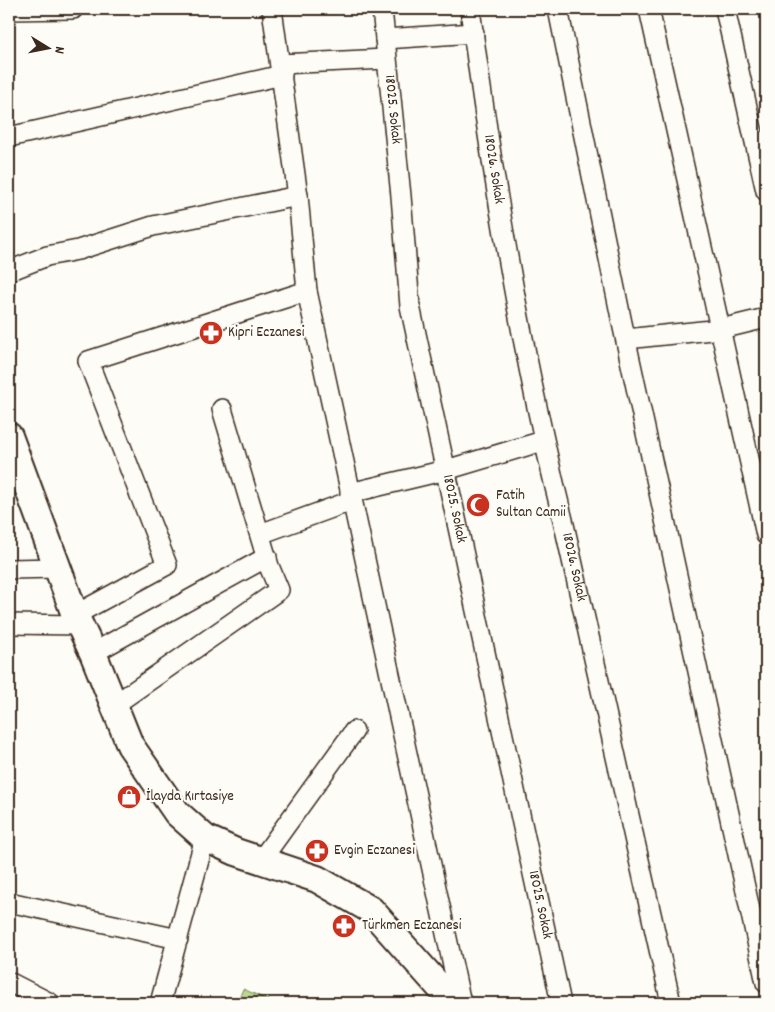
<svg xmlns="http://www.w3.org/2000/svg" width="775" height="1012" viewBox="0 0 775 1012" font-family="Dekko,sans-serif">
<style>
.grass{fill:url(#grass-tufts);stroke:#7a8258}
.lines{fill:none;stroke-linecap:round;stroke-linejoin:round}
.street-casing{stroke:#3b2a1e;stroke-width:22}
.secondary-casing{stroke:#3b2a1e;stroke-width:30}
.street{stroke:#fdfcf7;stroke-width:19}
.secondary{stroke:#fdfcf7;stroke-width:26}
.labels{text-anchor:middle;dominant-baseline:central;stroke-width:4.5;stroke-linejoin:round;paint-order:stroke}
.street-label{font-size:15px;fill:#3b2a1e;stroke:#fdfcf7}
.poi-label{font-size:15px;fill:#3b2a1e;stroke:#fdfcf7;text-anchor:start}
</style>
<defs>
<pattern id="grass-tufts" width="24" height="20" patternUnits="userSpaceOnUse" patternTransform="scale(1.25)"><rect width="24" height="20" fill="#b9da93"/><path d="M3 7l-1-3M5 7V3M7 7l1-3M15 17l-1-3M17 17v-4M19 17l1-3" fill="none" stroke="#a0bb7e"/></pattern>
</defs>
<rect width="100%" height="100%" fill="#fdfcf7"/>
<filter id="ink" filterUnits="userSpaceOnUse"><feTurbulence type="fractalNoise" baseFrequency=".02" numOctaves="2"/><feDisplacementMap in="SourceGraphic" scale="10" xChannelSelector="R" yChannelSelector="G"/><feConvolveMatrix kernelMatrix="1 2 1 2 8 2 1 2 1" color-interpolation-filters="sRGB"/></filter>
<g filter="url(#ink)">
<path class="grass" d="M 243,989 L 275,1003 L 237,1003 Z"/>
<g class="lines">
<g class="street-casing">
<g id="street">
<path d="M 272,9 L 298,196 L 307,291 L 461,1003"/>
<path id="s1" d="M 382,9 L 401,196 L 410,306 L 561,1003"/>
<path id="s2" d="M 470,9 C 493,181 521,352 563,520 L 671,1003"/>
<path d="M 558,9 L 622,323 L 766,983"/>
<path d="M 649,9 L 766,535"/>
<path d="M 725,9 L 766,191"/>
<path d="M 9,10 L 73,9"/>
<path d="M 385,39 L 474,33"/>
<path d="M 280,64 L 386,59"/>
<path d="M 9,137 L 282,75"/>
<path d="M 9,271 L 47,256 L 78,250 L 153,226 L 298,196"/>
<path d="M 626,339 L 721,329 L 766,318"/>
<path d="M 350,493 L 446,470 L 543,441"/>
<path d="M 260,534 L 351,501"/>
<path d="M 9,569 L 58,568"/>
<path d="M 75,615 L 167,565 L 88,361 L 307,291"/>
<path d="M 9,624 L 79,625"/>
<path d="M 93,653 L 267,557"/>
<path d="M 114,705 L 279,590 L 269,566 L 222,409"/>
<path d="M 261,860 L 354,731"/>
<path d="M 9,902 L 178,939"/>
<path d="M 9,982 L 50,1003"/>
<path d="M 160,1003 L 205,838"/>
</g>
</g>
<g class="secondary-casing">
<path id="secondary" d="M 9,436 L 75,615 L 93,653 L 130,745 L 177,813 L 205,838 L 236,852 L 317,879 L 371,910 L 454,1003"/>
</g>
<use href="#street" class="street"/>
<use href="#secondary" class="secondary"/>
</g>
</g>
<defs>
<g id="pharmacy-disc" transform="scale(1.25)"><circle r="9.5" fill="#c8321e" stroke="#fdfcf7"/><path d="M-2-6h4v4h4v4h-4v4h-4v-4h-4v-4h4Z" fill="#fff"/></g>
<g id="mosque-disc" transform="scale(1.25)"><circle r="9.5" fill="#c8321e" stroke="#fdfcf7"/><path d="M3.5-4.9A6 6 0 1 0 3.5 4.9A5 5 0 1 1 3.5-4.9Z" fill="#fff"/></g>
<g id="shop-disc" transform="scale(1.25)"><circle r="9.5" fill="#c8321e" stroke="#fdfcf7"/><path d="M-5-2.5h2.3a2.7 3.5 0 0 1 5.4 0H5L5.5 6h-11ZM-1.5-2.5h3a1.5 2.3 0 0 0-3 0Z" fill="#fff"/></g>
</defs>
<g fill-rule="evenodd">
<use href="#pharmacy-disc" x="211" y="333"/>
<use href="#mosque-disc" x="478" y="505"/>
<use href="#shop-disc" x="129" y="797"/>
<use href="#pharmacy-disc" x="317" y="851"/>
<use href="#pharmacy-disc" x="344" y="926"/>
</g>
<g class="labels">
<g class="street-label">
<text stroke="none"><textPath href="#s1" startOffset="101">18025. Sokak</textPath></text>
<text stroke="none"><textPath href="#s2" startOffset="162">18026. Sokak</textPath></text>
<text stroke="none"><textPath href="#s1" startOffset="506">18025. Sokak</textPath></text>
<text stroke="none"><textPath href="#s2" startOffset="568">18026. Sokak</textPath></text>
<text stroke="none"><textPath href="#s1" startOffset="911">18025. Sokak</textPath></text>
</g>
<g class="poi-label">
<text x="228" y="333">Kipri Eczanesi</text>
<text x="496" y="496">Fatih<tspan x="496" dy="17">Sultan Camii</tspan></text>
<text x="146" y="797">İlayda Kırtasiye</text>
<text x="334" y="851">Evgin Eczanesi</text>
<text x="362" y="926">Türkmen Eczanesi</text>
</g>
</g>
<rect width="775" height="1012" fill="none" stroke="#fdfcf7" stroke-width="30"/>
<rect x="15" y="15" width="745" height="982" fill="none" stroke="#3b2a1e" stroke-width="2" filter="url(#ink)"/>
<g transform="translate(48 48) rotate(100)" stroke="#fdfcf7" stroke-width="4" paint-order="stroke">
<path d="M0-4L9 19L0 12L-9 19Z" fill="#3b2a1e"/>
<text y="-8" font-size="14" font-weight="bold" text-anchor="middle" fill="#3b2a1e">N</text>
</g>
</svg>
